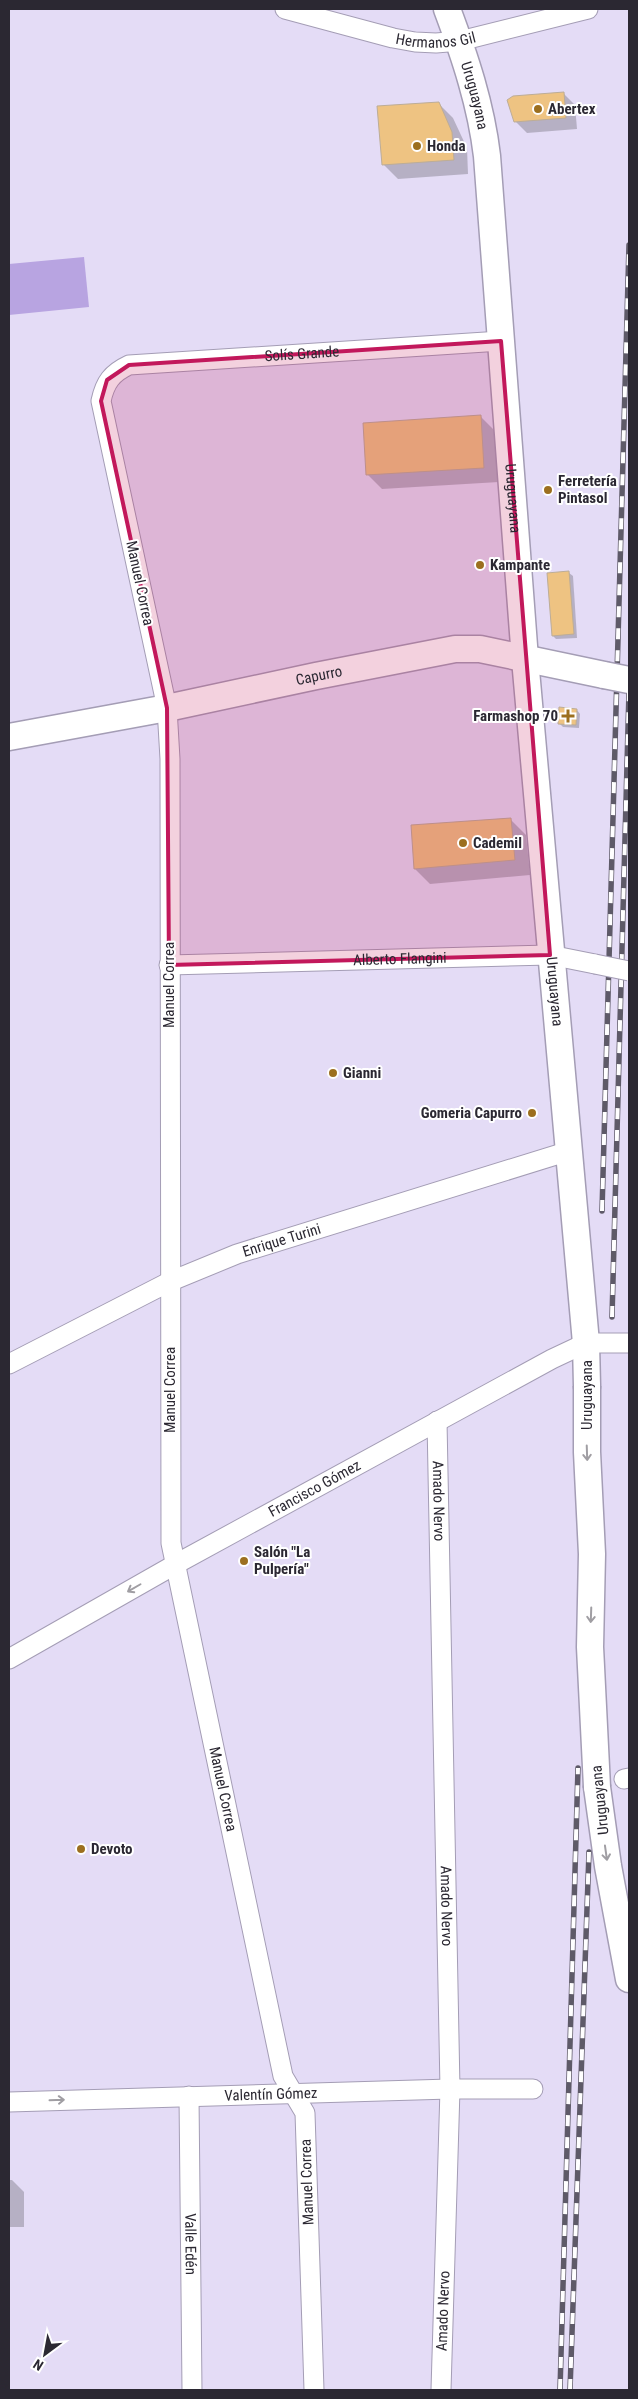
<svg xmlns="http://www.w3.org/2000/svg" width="638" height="2399" viewBox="0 0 638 2399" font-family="'Roboto Condensed',sans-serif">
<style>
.green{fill:#b8a4e1}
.shadow{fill:#0003}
.building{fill:#eec382;stroke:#bdad97}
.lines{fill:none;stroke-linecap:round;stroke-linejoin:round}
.street-casing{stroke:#a49db5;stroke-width:21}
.secondary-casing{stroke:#a49db5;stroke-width:29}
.street{stroke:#fff;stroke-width:19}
.secondary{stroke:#fff;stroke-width:26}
.rail-casing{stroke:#5e5a68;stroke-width:5.5}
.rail{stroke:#fff;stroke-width:4;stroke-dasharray:11;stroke-linecap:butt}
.street-bridge-casing{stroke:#a49db5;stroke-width:21;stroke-linecap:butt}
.secondary-bridge-casing{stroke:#a49db5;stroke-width:29;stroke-linecap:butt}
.street-bridge{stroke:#fff;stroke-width:19}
.secondary-bridge{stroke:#fff;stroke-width:26}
.oneway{stroke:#a09ea3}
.marked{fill:#c2185b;fill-opacity:0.2;stroke:#c2185b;stroke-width:4;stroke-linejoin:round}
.poi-dot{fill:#9c6f1f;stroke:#fff;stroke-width:2}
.labels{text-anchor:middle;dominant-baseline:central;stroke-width:4;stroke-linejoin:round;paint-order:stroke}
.street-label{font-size:15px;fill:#2b2832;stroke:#fff}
.poi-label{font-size:15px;font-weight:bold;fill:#2b2832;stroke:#fff;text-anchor:start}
</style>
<rect width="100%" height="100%" fill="#e4dcf6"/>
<path class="green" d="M 84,257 L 89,307 L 9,315 L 9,264 Z"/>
<g class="shadow">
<path d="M 563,93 L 575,105 L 577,129 L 527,133 L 515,121 Z"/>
<path d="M 438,103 L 453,118 L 467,148 L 468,174 L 398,179 L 383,164 Z"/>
<path d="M 481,417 L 496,432 L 499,482 L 382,489 L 367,474 Z"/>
<path d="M 569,573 L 573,576 L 577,638 L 556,639 L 553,636 Z"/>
<path d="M 577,710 L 580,714 L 579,728 L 563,727 L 559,723 Z"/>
<path d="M 511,820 L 526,835 L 530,875 L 430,884 L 415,869 Z"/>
<path d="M 9,2180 L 12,2180 L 24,2192 L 24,2227 L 9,2227 Z"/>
</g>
<g class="building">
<path d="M 564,92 L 566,118 L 514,122 L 507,100 L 513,96 Z"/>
<path d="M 439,102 L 452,132 L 454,160 L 382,165 L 377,106 Z"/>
<path d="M 481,415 L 484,468 L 366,475 L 363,423 Z"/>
<path d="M 569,571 L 574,634 L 552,636 L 547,573 Z"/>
<path d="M 559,707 L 577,709 L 576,725 L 558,724 Z"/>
<path d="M 511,818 L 515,860 L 414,869 L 411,825 Z"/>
</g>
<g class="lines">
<g class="street-casing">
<g id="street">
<path id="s1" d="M 285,9 L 393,38 L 415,42 L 436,43 L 460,41 L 588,9"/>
<path id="s2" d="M 169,965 L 550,955 L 595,964"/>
<path id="s3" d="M 9,1364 L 169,1282 L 237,1254 L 569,1151"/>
<path id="s4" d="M 437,1421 L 450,2089 L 441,2390"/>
<path id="s5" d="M 9,1659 L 176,1564 L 552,1359 L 586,1343 L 629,1343"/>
<path d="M 624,1779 L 629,1778"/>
<path id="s6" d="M 189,2096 L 192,2390"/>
<path id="s7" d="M 9,2102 L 450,2089 L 533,2089"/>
<path id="s8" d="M 314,2390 L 305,2113 L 283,2076 L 171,1543 L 170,759 L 167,708 L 101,401 C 105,382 112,373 129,365 L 501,341"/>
</g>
</g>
<g class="secondary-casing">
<g id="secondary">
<path id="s9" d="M 447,9 C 465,57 481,105 487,156 L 525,659 L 586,1343 L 587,1386"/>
<path id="s10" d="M 9,737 L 167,708 L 316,676 L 455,649 L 480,649 L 604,675"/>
<path d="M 597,1787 L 608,1866 L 629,1979"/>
</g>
</g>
<use href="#street" class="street"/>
<use href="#secondary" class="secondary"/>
<g class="rail-casing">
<g id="rail">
<path d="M 602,1211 L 629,245"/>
<path d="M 612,1317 L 629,691"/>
<path d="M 560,2390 L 578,1768"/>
<path d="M 570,2390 L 589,1852"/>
</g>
</g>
<use href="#rail" class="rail"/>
<g class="street-bridge-casing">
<path id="street-bridge" d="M 595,964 L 629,971"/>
</g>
<g class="secondary-bridge-casing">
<g id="secondary-bridge">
<path d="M 604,675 L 629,680"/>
<path d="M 587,1386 L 587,1452 L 592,1554 L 590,1647 L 597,1787"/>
</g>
</g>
<use href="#street-bridge" class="street-bridge"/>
<use href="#secondary-bridge" class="secondary-bridge"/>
</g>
<defs><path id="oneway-shaft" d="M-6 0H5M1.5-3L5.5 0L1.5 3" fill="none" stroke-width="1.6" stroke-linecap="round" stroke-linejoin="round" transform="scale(1.25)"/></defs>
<g class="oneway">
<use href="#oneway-shaft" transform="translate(587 1453) rotate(88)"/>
<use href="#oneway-shaft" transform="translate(134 1588) rotate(150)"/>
<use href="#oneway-shaft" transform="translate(591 1615) rotate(92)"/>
<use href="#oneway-shaft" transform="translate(606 1853) rotate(82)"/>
<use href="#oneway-shaft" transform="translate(57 2100) rotate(-2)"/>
</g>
<path class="marked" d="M 501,341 L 550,955 L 169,965 L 167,708 L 101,401 L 107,380 L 129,365 Z"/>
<g class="poi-dot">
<circle cx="538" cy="109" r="5"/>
<circle cx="417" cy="146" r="5"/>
<circle cx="548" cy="490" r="5"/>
<circle cx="480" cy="565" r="5"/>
<path d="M565.5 708.5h5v5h5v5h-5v5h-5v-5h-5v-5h5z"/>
<circle cx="463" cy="843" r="5"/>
<circle cx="333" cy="1073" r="5"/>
<circle cx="532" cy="1113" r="5"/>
<circle cx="244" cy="1561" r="5"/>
<circle cx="81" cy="1849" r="5"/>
</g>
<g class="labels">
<g class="street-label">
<text stroke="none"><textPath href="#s1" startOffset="155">Hermanos Gil</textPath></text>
<text stroke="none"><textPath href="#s9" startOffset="91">Uruguayana</textPath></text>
<text stroke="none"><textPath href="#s8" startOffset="2235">Solís Grande</textPath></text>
<text stroke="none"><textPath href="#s9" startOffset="496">Uruguayana</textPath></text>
<text transform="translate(140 583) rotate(78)">Manuel Correa</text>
<text stroke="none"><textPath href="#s10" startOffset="316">Capurro</textPath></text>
<text stroke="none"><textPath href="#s2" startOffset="231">Alberto Flangini</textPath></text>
<text transform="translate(169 985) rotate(-90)">Manuel Correa</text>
<text stroke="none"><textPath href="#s9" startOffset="991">Uruguayana</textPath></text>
<text stroke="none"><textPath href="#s3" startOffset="300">Enrique Turini</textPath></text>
<text transform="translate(170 1390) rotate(-90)">Manuel Correa</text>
<text transform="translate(587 1395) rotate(-90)">Uruguayana</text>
<text stroke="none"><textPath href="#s5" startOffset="350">Francisco Gómez</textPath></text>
<text stroke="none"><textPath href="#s4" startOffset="80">Amado Nervo</textPath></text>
<text transform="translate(223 1789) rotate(78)">Manuel Correa</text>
<text transform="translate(600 1800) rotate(-96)">Uruguayana</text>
<text stroke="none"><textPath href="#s4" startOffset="485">Amado Nervo</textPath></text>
<text stroke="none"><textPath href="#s7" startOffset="262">Valentín Gómez</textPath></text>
<text transform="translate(307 2182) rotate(-92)">Manuel Correa</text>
<text stroke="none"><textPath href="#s6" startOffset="148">Valle Edén</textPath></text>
<text transform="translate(443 2311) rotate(-88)">Amado Nervo</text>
</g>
<g class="poi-label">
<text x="548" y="109">Abertex</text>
<text x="427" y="146">Honda</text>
<text x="558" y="481">Ferretería<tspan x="558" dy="17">Pintasol</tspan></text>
<text x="490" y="565">Kampante</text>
<text x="558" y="716" text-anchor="end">Farmashop 70</text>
<text x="473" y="843">Cademil</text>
<text x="343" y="1073">Gianni</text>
<text x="522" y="1113" text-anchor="end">Gomeria Capurro</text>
<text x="254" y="1552">Salón "La<tspan x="254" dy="17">Pulpería"</tspan></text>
<text x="91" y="1849">Devoto</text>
</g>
</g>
<rect width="638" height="2399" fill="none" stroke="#2b2832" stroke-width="20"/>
<g transform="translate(45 2354) rotate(212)" stroke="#ffffff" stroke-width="4" paint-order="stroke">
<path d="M0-4L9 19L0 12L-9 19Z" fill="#2b2832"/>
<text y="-8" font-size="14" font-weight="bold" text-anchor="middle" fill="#2b2832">N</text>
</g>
</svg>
